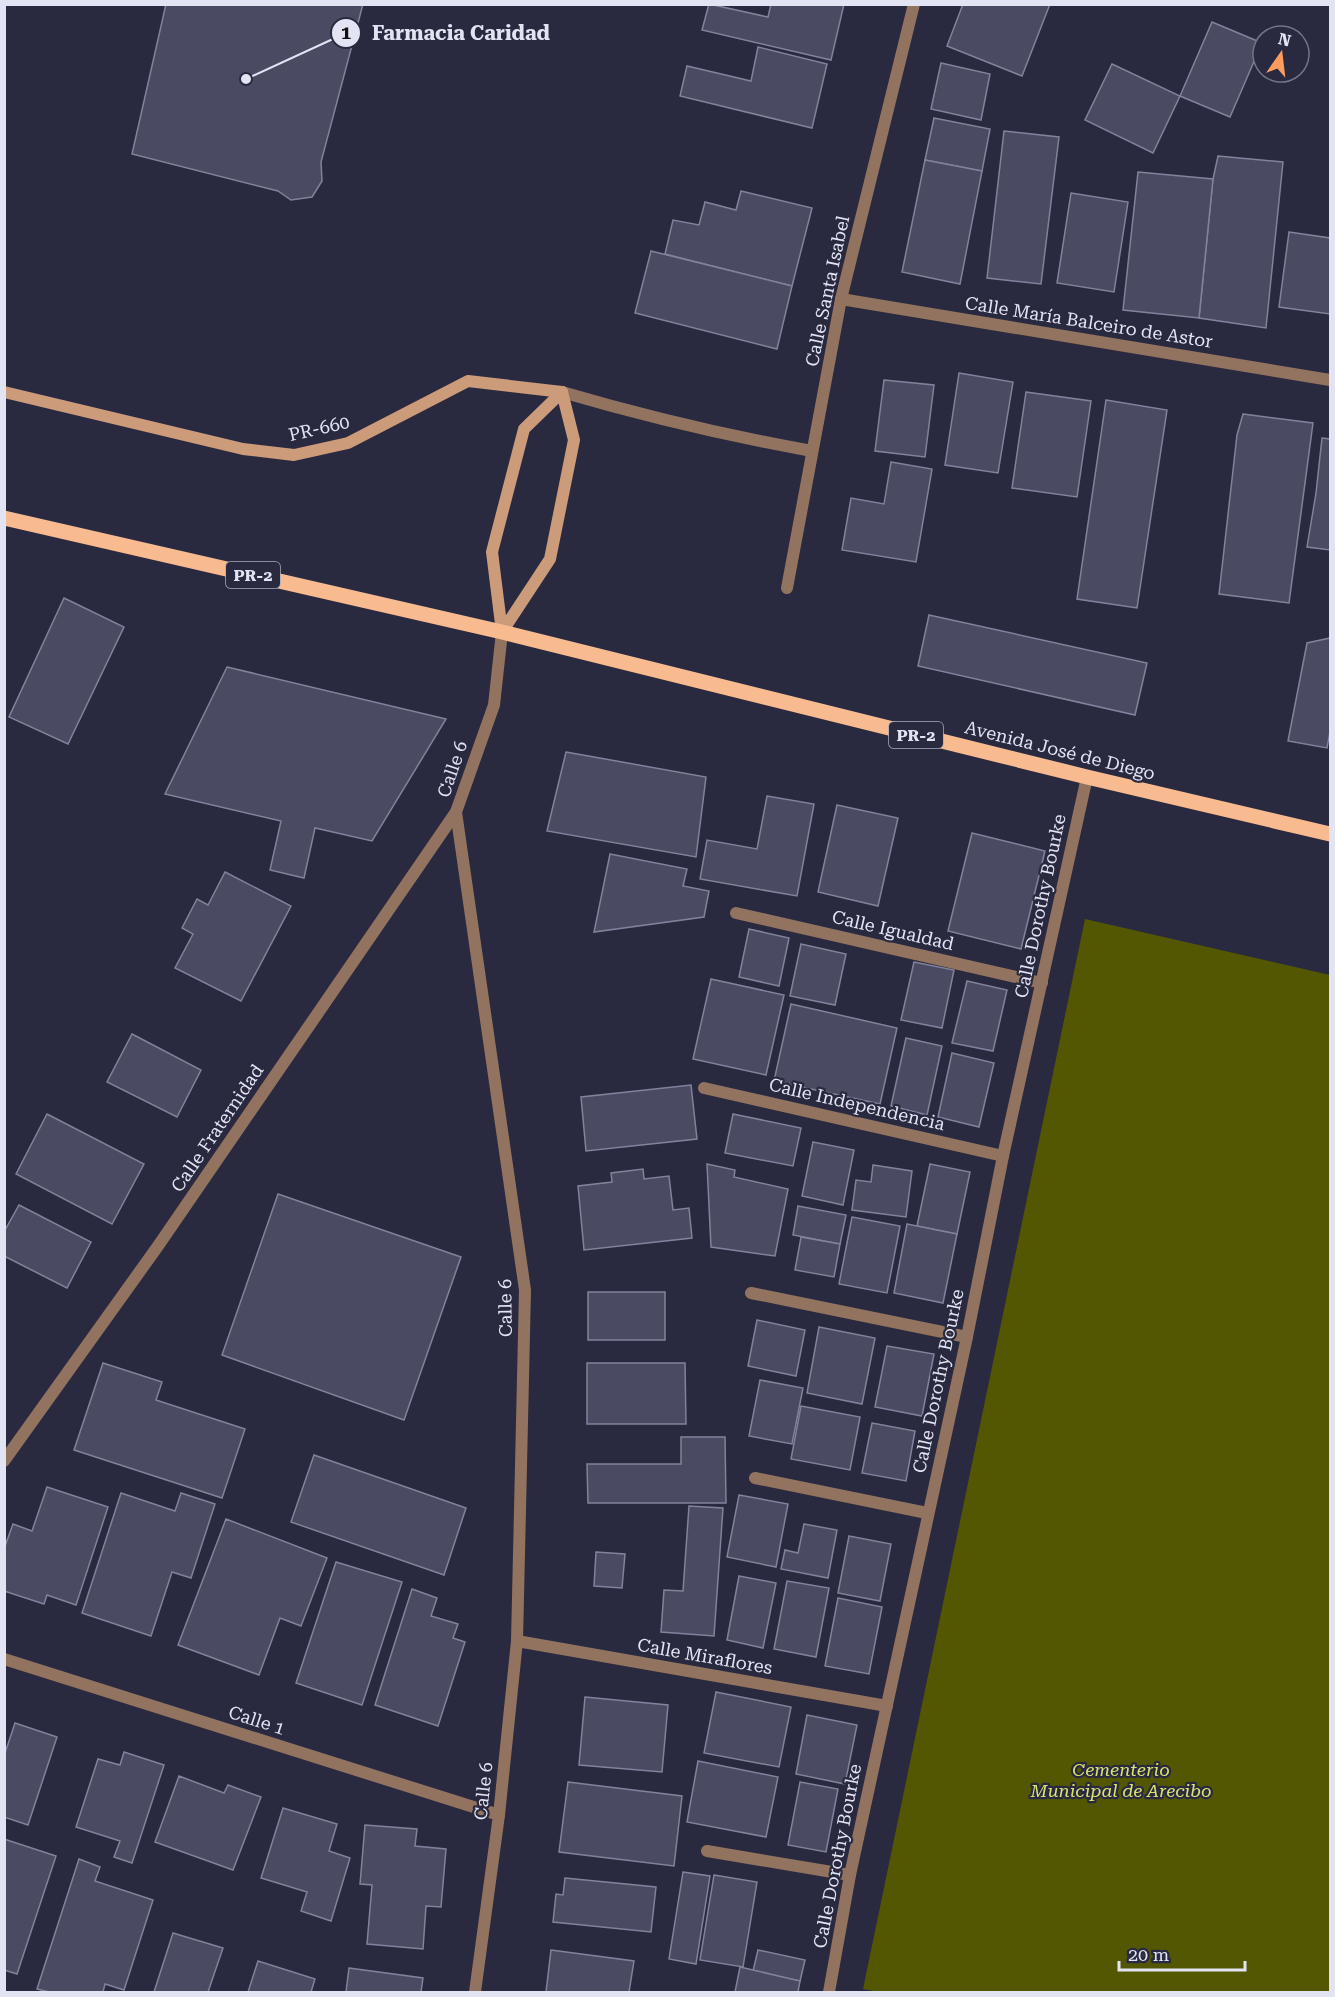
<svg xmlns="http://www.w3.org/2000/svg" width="1335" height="1997" viewBox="0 0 1335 1997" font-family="'Roboto Serif',serif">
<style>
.green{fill:#545702}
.building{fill:#4a4b63;stroke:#81839d;stroke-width:1.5}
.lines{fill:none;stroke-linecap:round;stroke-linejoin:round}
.street{stroke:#91735f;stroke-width:12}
.secondary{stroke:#cb9b7a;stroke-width:12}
.primary{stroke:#f8ba8f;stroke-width:15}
.labels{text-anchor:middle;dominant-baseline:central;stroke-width:4.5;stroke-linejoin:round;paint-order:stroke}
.shield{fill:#29293f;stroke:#abacbd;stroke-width:1.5}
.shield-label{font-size:16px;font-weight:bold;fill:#e3e4f3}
.street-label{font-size:18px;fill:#e3e4f3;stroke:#29293f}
.park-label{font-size:18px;font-style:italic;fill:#dce472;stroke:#29293f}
.leader{fill:none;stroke:#e3e4f3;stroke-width:2}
.callout-dot{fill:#e3e4f3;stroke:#29293f;stroke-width:2}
.mark-label{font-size:18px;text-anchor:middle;font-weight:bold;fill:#111}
.callout-label{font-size:20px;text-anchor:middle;font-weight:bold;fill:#e3e4f3;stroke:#29293f;stroke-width:4.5;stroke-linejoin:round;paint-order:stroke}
</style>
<rect width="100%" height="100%" fill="#29293f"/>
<path class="green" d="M 1085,919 L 1330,975 L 1330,1992 L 878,1992 L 863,1989 Z"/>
<g class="building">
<path d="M 166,4 L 363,4 L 321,162 L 322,181 L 312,197 L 291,200 L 278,191 L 132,154 Z"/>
<path d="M 709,4 L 768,17 L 771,4 L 844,4 L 831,60 L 702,30 Z"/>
<path d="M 963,4 L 1050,4 L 1022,76 L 947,46 Z"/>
<path d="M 1212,22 L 1262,43 L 1230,117 L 1180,96 Z"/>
<path d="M 758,47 L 827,64 L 812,128 L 680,96 L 687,66 L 751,81 Z"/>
<path d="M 941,63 L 990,74 L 981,120 L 931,109 Z"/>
<path d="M 1112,64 L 1180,96 L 1153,153 L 1085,120 Z"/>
<path d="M 934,118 L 990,129 L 982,171 L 925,160 Z"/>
<path d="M 1004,131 L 1059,137 L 1041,284 L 987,278 Z"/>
<path d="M 1218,156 L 1283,162 L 1266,328 L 1199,318 L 1213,179 Z"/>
<path d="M 925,160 L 982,171 L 960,284 L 902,272 Z"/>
<path d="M 1138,172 L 1213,179 L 1199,318 L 1123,310 Z"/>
<path d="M 741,191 L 812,208 L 792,286 L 665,254 L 673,220 L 699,225 L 705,202 L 736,210 Z"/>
<path d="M 1071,193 L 1128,202 L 1114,292 L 1057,283 Z"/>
<path d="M 1289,232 L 1330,238 L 1330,314 L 1279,307 Z"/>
<path d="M 651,251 L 792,286 L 777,349 L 635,313 Z"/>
<path d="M 959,373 L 1013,382 L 998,473 L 945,465 Z"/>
<path d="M 884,380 L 934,385 L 925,457 L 875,451 Z"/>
<path d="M 1026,392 L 1091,401 L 1077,497 L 1012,488 Z"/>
<path d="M 1106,400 L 1167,410 L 1137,608 L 1077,599 Z"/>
<path d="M 1243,414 L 1313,423 L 1289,603 L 1219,594 L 1237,435 Z"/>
<path d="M 1322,438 L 1330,439 L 1330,550 L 1307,547 L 1316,493 Z"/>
<path d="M 891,462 L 932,469 L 916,562 L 842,550 L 851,498 L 884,504 Z"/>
<path d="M 64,598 L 124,627 L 68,744 L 9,717 Z"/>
<path d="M 929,615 L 1147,663 L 1135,715 L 918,666 Z"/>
<path d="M 1330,638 L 1330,732 L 1327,748 L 1288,741 L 1307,643 Z"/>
<path d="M 227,667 L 446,719 L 372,841 L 315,828 L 304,878 L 270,870 L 281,821 L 165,794 Z"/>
<path d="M 566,752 L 706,777 L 696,857 L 547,831 Z"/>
<path d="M 767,796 L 814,804 L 797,896 L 700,879 L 707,840 L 757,849 Z"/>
<path d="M 837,805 L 898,818 L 878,906 L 818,892 Z"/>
<path d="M 972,833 L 1045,851 L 1021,949 L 948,931 Z"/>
<path d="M 610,854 L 687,869 L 683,886 L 709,891 L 704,917 L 594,932 Z"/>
<path d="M 225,872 L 291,906 L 241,1001 L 175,968 L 193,934 L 182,928 L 197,899 L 208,905 Z"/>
<path d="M 749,929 L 789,938 L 779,986 L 739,977 Z"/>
<path d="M 801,944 L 846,954 L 835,1005 L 790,996 Z"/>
<path d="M 914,962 L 954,970 L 942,1028 L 901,1020 Z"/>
<path d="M 711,979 L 784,995 L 766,1075 L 693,1059 Z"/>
<path d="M 967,981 L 1007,990 L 993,1051 L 952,1043 Z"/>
<path d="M 791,1004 L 897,1028 L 880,1104 L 774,1081 Z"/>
<path d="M 132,1034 L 201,1070 L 177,1117 L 107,1082 Z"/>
<path d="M 906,1038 L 942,1046 L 927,1115 L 891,1106 Z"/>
<path d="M 952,1053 L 994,1063 L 979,1127 L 938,1117 Z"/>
<path d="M 691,1085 L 697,1139 L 586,1151 L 581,1097 Z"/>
<path d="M 47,1114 L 144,1164 L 112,1224 L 16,1174 Z"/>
<path d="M 733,1114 L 801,1128 L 793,1166 L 725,1153 Z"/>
<path d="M 813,1142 L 854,1150 L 843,1205 L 802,1196 Z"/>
<path d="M 707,1164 L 735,1170 L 734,1177 L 788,1189 L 775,1256 L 711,1247 Z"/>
<path d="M 930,1164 L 970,1172 L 957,1234 L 917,1226 Z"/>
<path d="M 873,1165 L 912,1171 L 906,1217 L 852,1210 L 856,1180 L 871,1182 Z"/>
<path d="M 643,1169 L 644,1179 L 669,1176 L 673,1210 L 689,1208 L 692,1238 L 584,1250 L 578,1186 L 612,1182 L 611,1173 Z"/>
<path d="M 278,1194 L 461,1257 L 404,1420 L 222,1355 Z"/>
<path d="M 19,1205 L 91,1242 L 67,1288 L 4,1256 L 4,1232 Z"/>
<path d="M 798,1206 L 846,1215 L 840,1244 L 793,1235 Z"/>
<path d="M 852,1217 L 900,1226 L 887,1293 L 839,1284 Z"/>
<path d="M 907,1224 L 957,1234 L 943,1303 L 894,1293 Z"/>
<path d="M 801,1237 L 840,1244 L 834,1277 L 795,1270 Z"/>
<rect x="588" y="1292" width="77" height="48"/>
<path d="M 757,1320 L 805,1330 L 796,1376 L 748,1366 Z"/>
<path d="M 819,1327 L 875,1338 L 862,1404 L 807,1393 Z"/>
<path d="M 887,1346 L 934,1354 L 922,1416 L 875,1407 Z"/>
<path d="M 103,1363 L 162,1382 L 156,1400 L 245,1429 L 222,1498 L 74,1450 Z"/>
<path d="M 587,1363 L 685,1363 L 686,1424 L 587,1424 Z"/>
<path d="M 760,1380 L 803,1388 L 792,1444 L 749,1436 Z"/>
<path d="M 801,1406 L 860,1417 L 850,1470 L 791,1459 Z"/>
<path d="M 872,1423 L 915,1431 L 906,1481 L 862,1473 Z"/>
<path d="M 681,1437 L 725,1437 L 726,1503 L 588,1503 L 587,1464 L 681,1464 Z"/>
<path d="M 314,1455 L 466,1508 L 444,1575 L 291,1522 Z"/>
<path d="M 47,1487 L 108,1507 L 76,1605 L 47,1595 L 44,1604 L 4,1591 L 4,1549 L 13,1524 L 32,1531 Z"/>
<path d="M 121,1493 L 175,1511 L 181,1493 L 215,1504 L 191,1578 L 172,1572 L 151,1636 L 82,1613 Z"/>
<path d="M 739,1495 L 788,1504 L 776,1567 L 727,1557 Z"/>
<path d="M 689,1506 L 723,1508 L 714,1636 L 661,1632 L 664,1590 L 683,1591 Z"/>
<path d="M 226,1519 L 327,1558 L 301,1626 L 280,1618 L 259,1675 L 178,1645 Z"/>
<path d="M 804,1524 L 837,1530 L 828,1578 L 781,1569 L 785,1550 L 798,1553 Z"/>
<path d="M 849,1536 L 891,1544 L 880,1601 L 838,1593 Z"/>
<path d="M 596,1552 L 625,1554 L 622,1588 L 594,1586 Z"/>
<path d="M 336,1562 L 402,1582 L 362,1705 L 296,1683 Z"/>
<path d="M 739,1576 L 776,1583 L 763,1648 L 727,1640 Z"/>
<path d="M 787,1581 L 829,1588 L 816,1657 L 774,1649 Z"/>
<path d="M 412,1589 L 437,1598 L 431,1616 L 458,1624 L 453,1638 L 465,1642 L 438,1726 L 375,1705 Z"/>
<path d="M 838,1598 L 882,1607 L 869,1674 L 825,1666 Z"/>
<path d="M 716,1692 L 791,1707 L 779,1767 L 704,1753 Z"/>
<path d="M 585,1697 L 668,1705 L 662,1772 L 579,1765 Z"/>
<path d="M 807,1715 L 857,1725 L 845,1784 L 796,1774 Z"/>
<path d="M 15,1723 L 57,1737 L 28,1825 L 4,1817 L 4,1756 Z"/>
<path d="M 124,1752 L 164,1765 L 132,1863 L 114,1857 L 120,1841 L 76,1827 L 98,1759 L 120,1765 Z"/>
<path d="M 698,1761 L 778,1777 L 766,1837 L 687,1822 Z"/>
<path d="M 179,1776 L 224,1793 L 228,1785 L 261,1797 L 233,1870 L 155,1842 Z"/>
<path d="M 568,1782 L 682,1796 L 674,1866 L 559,1852 Z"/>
<path d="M 800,1782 L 838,1789 L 826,1852 L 788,1845 Z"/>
<path d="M 283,1808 L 337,1824 L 329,1851 L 350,1858 L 331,1921 L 301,1911 L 307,1892 L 261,1878 Z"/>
<path d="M 365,1825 L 417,1829 L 415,1846 L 446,1849 L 441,1907 L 426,1906 L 423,1949 L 367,1944 L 372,1885 L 360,1884 Z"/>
<path d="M 4,1839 L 56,1856 L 17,1974 L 4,1970 Z"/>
<path d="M 79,1859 L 100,1867 L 95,1881 L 153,1900 L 124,1990 L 105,1984 L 103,1992 L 49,1992 L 37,1989 Z"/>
<path d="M 683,1872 L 710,1876 L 696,1964 L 669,1959 Z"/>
<path d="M 714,1875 L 757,1882 L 743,1967 L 700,1960 Z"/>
<path d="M 565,1878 L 656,1887 L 651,1932 L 553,1922 L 556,1894 L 563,1895 Z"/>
<path d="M 173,1933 L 223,1948 L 208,1992 L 154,1992 Z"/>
<path d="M 551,1950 L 634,1961 L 629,1992 L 546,1992 Z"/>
<path d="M 758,1950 L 805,1960 L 800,1981 L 753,1971 Z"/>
<path d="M 258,1961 L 315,1979 L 311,1992 L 248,1992 Z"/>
<path d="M 740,1967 L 800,1981 L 798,1992 L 735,1992 Z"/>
<path d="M 349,1968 L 423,1978 L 421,1992 L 346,1992 Z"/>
</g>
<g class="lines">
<g class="street">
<path d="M 841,299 L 1330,380"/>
<path d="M 562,392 C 644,416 728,436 812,451"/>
<path d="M 787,588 L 841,299 L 914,4"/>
<path d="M 736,913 L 1042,983"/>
<path d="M 704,1088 L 1003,1156"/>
<path d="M 751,1293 L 967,1337"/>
<path d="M 4,1461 L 158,1246 L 456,812"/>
<path d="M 755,1478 L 927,1513"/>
<path d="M 517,1641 L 887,1706"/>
<path d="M 4,1659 L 499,1815"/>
<path d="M 707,1851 L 850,1875"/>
<path d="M 475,1992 L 499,1815 L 517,1641 L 525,1290 L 456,812 L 494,705 L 502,632"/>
<path d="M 829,1992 L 850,1875 L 967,1337 L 1003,1156 L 1087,777"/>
</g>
<g class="secondary">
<path d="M 4,392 L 243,449 L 294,455 L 348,443 L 468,381 L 562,392"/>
<path d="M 502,632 L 492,552 L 524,429 L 562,392"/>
<path d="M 502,632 L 550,559 L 574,440 L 562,392"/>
</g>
<path class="primary" d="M 4,518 L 502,632 L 1087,777 L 1330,834"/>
</g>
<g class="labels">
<g class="shield">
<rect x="226" y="562" width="54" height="26" rx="4.5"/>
<rect x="889" y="722" width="54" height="26" rx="4.5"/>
</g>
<g class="shield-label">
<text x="253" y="575">PR-2</text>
<text x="916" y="735">PR-2</text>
</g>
<g class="street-label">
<text transform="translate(827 291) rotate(-78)">Calle Santa Isabel</text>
<text transform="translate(1089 322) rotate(9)">Calle María Balceiro de Astor</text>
<text transform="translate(319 428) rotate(-13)">PR-660</text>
<text transform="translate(1060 750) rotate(14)">Avenida José de Diego</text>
<text transform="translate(452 769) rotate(-71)">Calle 6</text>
<text transform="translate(1040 906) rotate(-78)">Calle Dorothy Bourke</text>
<text transform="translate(893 930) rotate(13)">Calle Igualdad</text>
<text transform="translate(857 1104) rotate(13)">Calle Independencia</text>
<text transform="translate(217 1128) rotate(-56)">Calle Fraternidad</text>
<text transform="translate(505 1308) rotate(-91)">Calle 6</text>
<text transform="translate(938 1381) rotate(-78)">Calle Dorothy Bourke</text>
<text transform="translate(705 1656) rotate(10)">Calle Miraflores</text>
<text transform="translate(257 1720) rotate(18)">Calle 1</text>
<text transform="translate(483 1791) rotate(-84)">Calle 6</text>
<text transform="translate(837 1856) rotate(-79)">Calle Dorothy Bourke</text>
</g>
<g class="park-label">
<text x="1121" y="1769">Cementerio<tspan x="1121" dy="21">Municipal de Arecibo</tspan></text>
</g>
</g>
<path class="leader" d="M246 79L346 33"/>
<g class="callout-dot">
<circle cx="246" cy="79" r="6"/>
<circle cx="346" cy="33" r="15"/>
</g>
<g class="mark-label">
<text x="346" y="39">1</text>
</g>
<g class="callout-label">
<text x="461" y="40">Farmacia Caridad</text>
</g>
<rect width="1335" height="1997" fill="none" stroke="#e3e4f3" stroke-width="12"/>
<g transform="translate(1281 54) rotate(14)"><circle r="28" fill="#29293f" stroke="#737487" stroke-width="1.5"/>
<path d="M0-4.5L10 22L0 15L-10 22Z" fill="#ff9b5b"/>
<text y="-9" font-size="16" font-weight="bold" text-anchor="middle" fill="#e3e4f3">N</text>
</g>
<path d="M1119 1961v9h126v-9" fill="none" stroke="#e3e4f3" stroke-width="3"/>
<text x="1128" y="1961" font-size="18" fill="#e3e4f3" stroke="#29293f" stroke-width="4.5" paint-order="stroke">20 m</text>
</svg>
